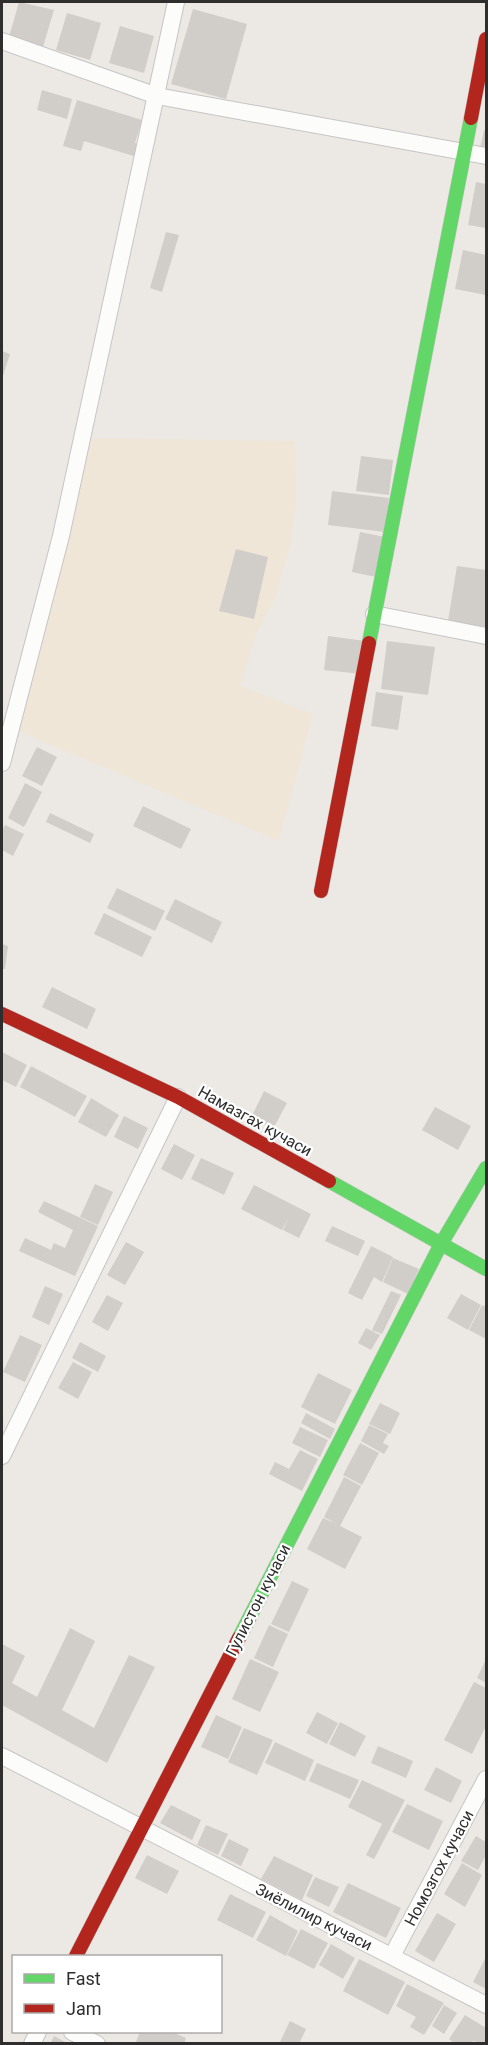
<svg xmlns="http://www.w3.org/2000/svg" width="488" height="2045" viewBox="0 0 488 2045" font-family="Roboto,sans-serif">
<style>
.education{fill:#efe6d8}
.building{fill:#d1ceca}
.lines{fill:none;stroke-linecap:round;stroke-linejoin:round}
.street-casing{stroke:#c6c5c5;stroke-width:18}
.fast-casing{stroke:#c6c5c5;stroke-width:15}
.jam-casing{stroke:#c6c5c5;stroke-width:15}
.street{stroke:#fcfcfb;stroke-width:16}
.fast{stroke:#63d668;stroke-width:14}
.jam{stroke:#b3261e;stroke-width:14}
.labels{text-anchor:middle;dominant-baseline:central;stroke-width:4.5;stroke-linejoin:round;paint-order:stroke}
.street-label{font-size:16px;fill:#2e2e2e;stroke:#fff}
</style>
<rect width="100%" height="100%" fill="#ece8e4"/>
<path class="education" d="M 82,438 L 295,441 L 296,501 L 291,542 L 276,597 L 257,631 L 240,686 L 313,714 L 279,841 L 11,728 Z"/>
<g class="building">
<path d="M 19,2 L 54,10 L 43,47 L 9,37 Z"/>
<path d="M 193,9 L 247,24 L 226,99 L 171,84 Z"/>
<path d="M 67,13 L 101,23 L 90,60 L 56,50 Z"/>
<path d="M 120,26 L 154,36 L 144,73 L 109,63 Z"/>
<path d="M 42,90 L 72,99 L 67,119 L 37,110 Z"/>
<path d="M 77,100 L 142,120 L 135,143 L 140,145 L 137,157 L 84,141 L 81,151 L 63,146 Z"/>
<path d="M 484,130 L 486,131 L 486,155 L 479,153 Z"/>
<path d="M 476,182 L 486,184 L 486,228 L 468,225 Z"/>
<path d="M 166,232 L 179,235 L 162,292 L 150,288 Z"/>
<path d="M 463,250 L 486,255 L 486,295 L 455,289 Z"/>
<path d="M 2,351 L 10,354 L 2,379 Z"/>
<path d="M 361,456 L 393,460 L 389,495 L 356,491 Z"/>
<path d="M 332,491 L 389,498 L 385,532 L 328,525 Z"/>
<path d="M 360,532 L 385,537 L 376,577 L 352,572 Z"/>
<path d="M 236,549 L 268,557 L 254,619 L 219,611 Z"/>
<path d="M 457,566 L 486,570 L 486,627 L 448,621 Z"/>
<path d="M 328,636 L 365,641 L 361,674 L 324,670 Z"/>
<path d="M 387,641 L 435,647 L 428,695 L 381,689 Z"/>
<path d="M 376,692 L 403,696 L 398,730 L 371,726 Z"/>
<path d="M 37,747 L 57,757 L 42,786 L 22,776 Z"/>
<path d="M 25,783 L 42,792 L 24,827 L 8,818 Z"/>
<path d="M 143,806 L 191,829 L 181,849 L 133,826 Z"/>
<path d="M 50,813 L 94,834 L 90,843 L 46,822 Z"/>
<path d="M 5,825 L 24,834 L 13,856 L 2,850 L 2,831 Z"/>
<path d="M 117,888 L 165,911 L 155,931 L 107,908 Z"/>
<path d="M 175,899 L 222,922 L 212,943 L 165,919 Z"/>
<path d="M 104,913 L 152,937 L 142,957 L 94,934 Z"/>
<path d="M 2,944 L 8,946 L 5,969 L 2,969 Z"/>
<path d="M 52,987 L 96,1009 L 87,1029 L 42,1007 Z"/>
<path d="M 2,1052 L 27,1065 L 16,1087 L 2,1080 Z"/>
<path d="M 31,1066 L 87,1096 L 75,1117 L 20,1087 Z"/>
<path d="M 264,1091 L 287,1103 L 273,1129 L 251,1118 Z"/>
<path d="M 91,1098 L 119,1115 L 106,1137 L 78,1122 Z"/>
<path d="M 435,1107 L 471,1126 L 458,1150 L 422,1130 Z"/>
<path d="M 124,1116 L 148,1128 L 138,1149 L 114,1137 Z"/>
<path d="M 174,1144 L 195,1155 L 182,1180 L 161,1169 Z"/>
<path d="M 201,1158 L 234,1173 L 224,1195 L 191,1179 Z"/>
<path d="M 95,1184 L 113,1192 L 98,1225 L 80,1217 Z"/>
<path d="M 254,1185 L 311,1214 L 299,1238 L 283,1230 L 289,1217 L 282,1230 L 241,1209 Z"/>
<path d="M 44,1201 L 98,1226 L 75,1276 L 19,1251 L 25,1238 L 51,1250 L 54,1243 L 65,1248 L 73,1230 L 38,1212 Z"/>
<path d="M 332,1226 L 365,1241 L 358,1256 L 325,1241 Z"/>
<path d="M 126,1242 L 144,1252 L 125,1285 L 107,1275 Z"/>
<path d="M 371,1246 L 393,1257 L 382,1282 L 374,1277 L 362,1300 L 348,1293 Z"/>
<path d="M 393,1258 L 419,1269 L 408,1294 L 383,1282 Z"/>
<path d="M 45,1286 L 63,1294 L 49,1325 L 32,1317 Z"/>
<path d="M 391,1291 L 401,1295 L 382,1334 L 372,1330 Z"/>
<path d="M 461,1294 L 481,1305 L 468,1330 L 447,1318 Z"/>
<path d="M 107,1295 L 123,1303 L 108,1331 L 92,1322 Z"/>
<path d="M 482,1305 L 486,1307 L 486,1339 L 469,1330 Z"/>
<path d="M 366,1328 L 380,1335 L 371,1350 L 358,1343 Z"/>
<path d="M 20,1335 L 42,1345 L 25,1382 L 3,1372 Z"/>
<path d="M 80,1342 L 106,1356 L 98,1372 L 72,1358 Z"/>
<path d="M 73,1362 L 92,1372 L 78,1399 L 58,1388 Z"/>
<path d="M 318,1373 L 352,1390 L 335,1424 L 301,1407 Z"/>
<path d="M 380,1403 L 400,1413 L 390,1434 L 369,1424 Z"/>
<path d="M 306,1413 L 335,1429 L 330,1439 L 301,1423 Z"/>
<path d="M 369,1425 L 388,1434 L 383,1443 L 389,1446 L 384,1454 L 361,1441 Z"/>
<path d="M 300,1427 L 328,1440 L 320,1457 L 292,1443 Z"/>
<path d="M 360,1443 L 379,1453 L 362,1485 L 343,1475 Z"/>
<path d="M 300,1450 L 318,1459 L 302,1491 L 269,1474 L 275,1462 L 289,1469 Z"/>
<path d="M 344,1477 L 361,1486 L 340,1526 L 362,1537 L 345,1569 L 307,1549 L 323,1518 L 337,1524 L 324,1517 Z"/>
<path d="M 292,1581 L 309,1589 L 289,1632 L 271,1624 Z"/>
<path d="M 269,1625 L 288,1634 L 273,1667 L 254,1658 Z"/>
<path d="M 70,1628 L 95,1641 L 62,1710 L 94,1728 L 129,1655 L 155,1667 L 107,1763 L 2,1705 L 2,1644 L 25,1656 L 12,1683 L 37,1697 Z"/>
<path d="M 250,1659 L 279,1672 L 260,1712 L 232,1699 Z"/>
<path d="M 486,1659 L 486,1683 L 477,1678 Z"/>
<path d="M 474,1682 L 486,1688 L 486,1726 L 472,1754 L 444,1740 Z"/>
<path d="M 317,1712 L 338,1723 L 327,1744 L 306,1733 Z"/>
<path d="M 216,1715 L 242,1727 L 228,1759 L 201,1747 Z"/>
<path d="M 340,1722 L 366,1736 L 355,1757 L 329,1744 Z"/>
<path d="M 244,1728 L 273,1740 L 257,1775 L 228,1762 Z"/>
<path d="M 275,1742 L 314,1760 L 305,1781 L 265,1763 Z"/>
<path d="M 378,1746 L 413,1761 L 406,1778 L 371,1763 Z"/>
<path d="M 317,1763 L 359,1780 L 350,1799 L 309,1781 Z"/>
<path d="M 436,1767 L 462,1781 L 451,1803 L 424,1790 Z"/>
<path d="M 362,1780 L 405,1800 L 374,1859 L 366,1855 L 382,1824 L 348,1807 Z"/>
<path d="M 407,1804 L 443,1821 L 429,1850 L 392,1832 Z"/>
<path d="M 171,1805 L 201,1820 L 192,1840 L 160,1823 Z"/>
<path d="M 206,1825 L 228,1834 L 218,1855 L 197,1845 Z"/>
<path d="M 476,1836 L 486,1842 L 486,1855 L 478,1870 L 461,1861 Z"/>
<path d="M 229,1839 L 249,1849 L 241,1866 L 221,1856 Z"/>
<path d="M 147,1855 L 179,1871 L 167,1894 L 135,1878 Z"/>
<path d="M 274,1856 L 313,1875 L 302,1900 L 261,1879 Z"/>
<path d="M 462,1863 L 482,1875 L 465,1907 L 444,1894 Z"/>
<path d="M 315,1877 L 339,1887 L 329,1907 L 306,1896 Z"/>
<path d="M 348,1883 L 401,1908 L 386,1938 L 333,1912 Z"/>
<path d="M 230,1894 L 266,1912 L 253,1938 L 217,1920 Z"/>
<path d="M 437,1913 L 456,1924 L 434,1962 L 415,1951 Z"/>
<path d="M 270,1915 L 298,1931 L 286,1956 L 256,1940 Z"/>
<path d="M 301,1929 L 328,1943 L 314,1969 L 287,1955 Z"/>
<path d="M 331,1944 L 355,1958 L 343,1979 L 319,1965 Z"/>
<path d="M 486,1957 L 486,1989 L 473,1982 Z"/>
<path d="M 359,1959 L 405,1982 L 388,2015 L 343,1991 Z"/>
<path d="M 407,1984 L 444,2003 L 424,2035 L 410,2027 L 416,2017 L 396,2006 Z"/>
<path d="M 444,2005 L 457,2013 L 444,2034 L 432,2026 Z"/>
<path d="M 465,2015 L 486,2028 L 486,2044 L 473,2041 L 471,2044 L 455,2044 L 449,2039 Z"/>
<path d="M 290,2021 L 306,2029 L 299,2044 L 279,2044 Z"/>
<path d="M 140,2032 L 172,2032 L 186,2038 L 184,2044 L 135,2044 Z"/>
<path d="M 54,2036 L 69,2044 L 50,2044 Z"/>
</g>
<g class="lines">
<g class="street-casing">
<g id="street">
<path d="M 2,41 L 157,96 L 486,156"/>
<path d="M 374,614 L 486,636"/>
<path d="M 2,763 L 61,536 L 176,2"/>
<path d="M 2,1456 L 178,1097"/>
<path d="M 2,1756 L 486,2005"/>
<path d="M 392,1956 L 486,1779"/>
<path d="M 72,2032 L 97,2044"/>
<path d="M 32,2044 L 38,2032"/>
</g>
</g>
<g class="fast-casing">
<g id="fast">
<path d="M 369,643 L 471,118"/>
<path d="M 329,1181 L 486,1269"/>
<path d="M 239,1638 L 441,1244 L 486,1168"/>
</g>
</g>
<g class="jam-casing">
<g id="jam">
<path d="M 471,118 L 486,39"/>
<path d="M 321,891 L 369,643"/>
<path d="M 2,1014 L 178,1097 L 329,1181"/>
<path d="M 76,1956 L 239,1638"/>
</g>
</g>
<use href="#street" class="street"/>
<use href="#fast" class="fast"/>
<use href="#jam" class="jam"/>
</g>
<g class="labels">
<g class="street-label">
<text transform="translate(255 1121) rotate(29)">Намазгах кучаси</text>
<text transform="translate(258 1600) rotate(-63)">Гулистон кучаси</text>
<text transform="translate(439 1868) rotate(-62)">Номозгох кучаси</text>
<text transform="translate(314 1917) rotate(27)">Зиёлилир кучаси</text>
</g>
</g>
<rect width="488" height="2045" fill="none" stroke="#2e2e2e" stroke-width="6"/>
<rect x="12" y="1955" width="210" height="78" fill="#ffffff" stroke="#ababab" stroke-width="1.5"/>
<rect x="24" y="1974" width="30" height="9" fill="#63d668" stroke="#ababab" stroke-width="1.5"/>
<text x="66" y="1985" font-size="18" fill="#2e2e2e">Fast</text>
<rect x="24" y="2004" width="30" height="9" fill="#b3261e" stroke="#ababab" stroke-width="1.5"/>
<text x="66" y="2015" font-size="18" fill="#2e2e2e">Jam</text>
</svg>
